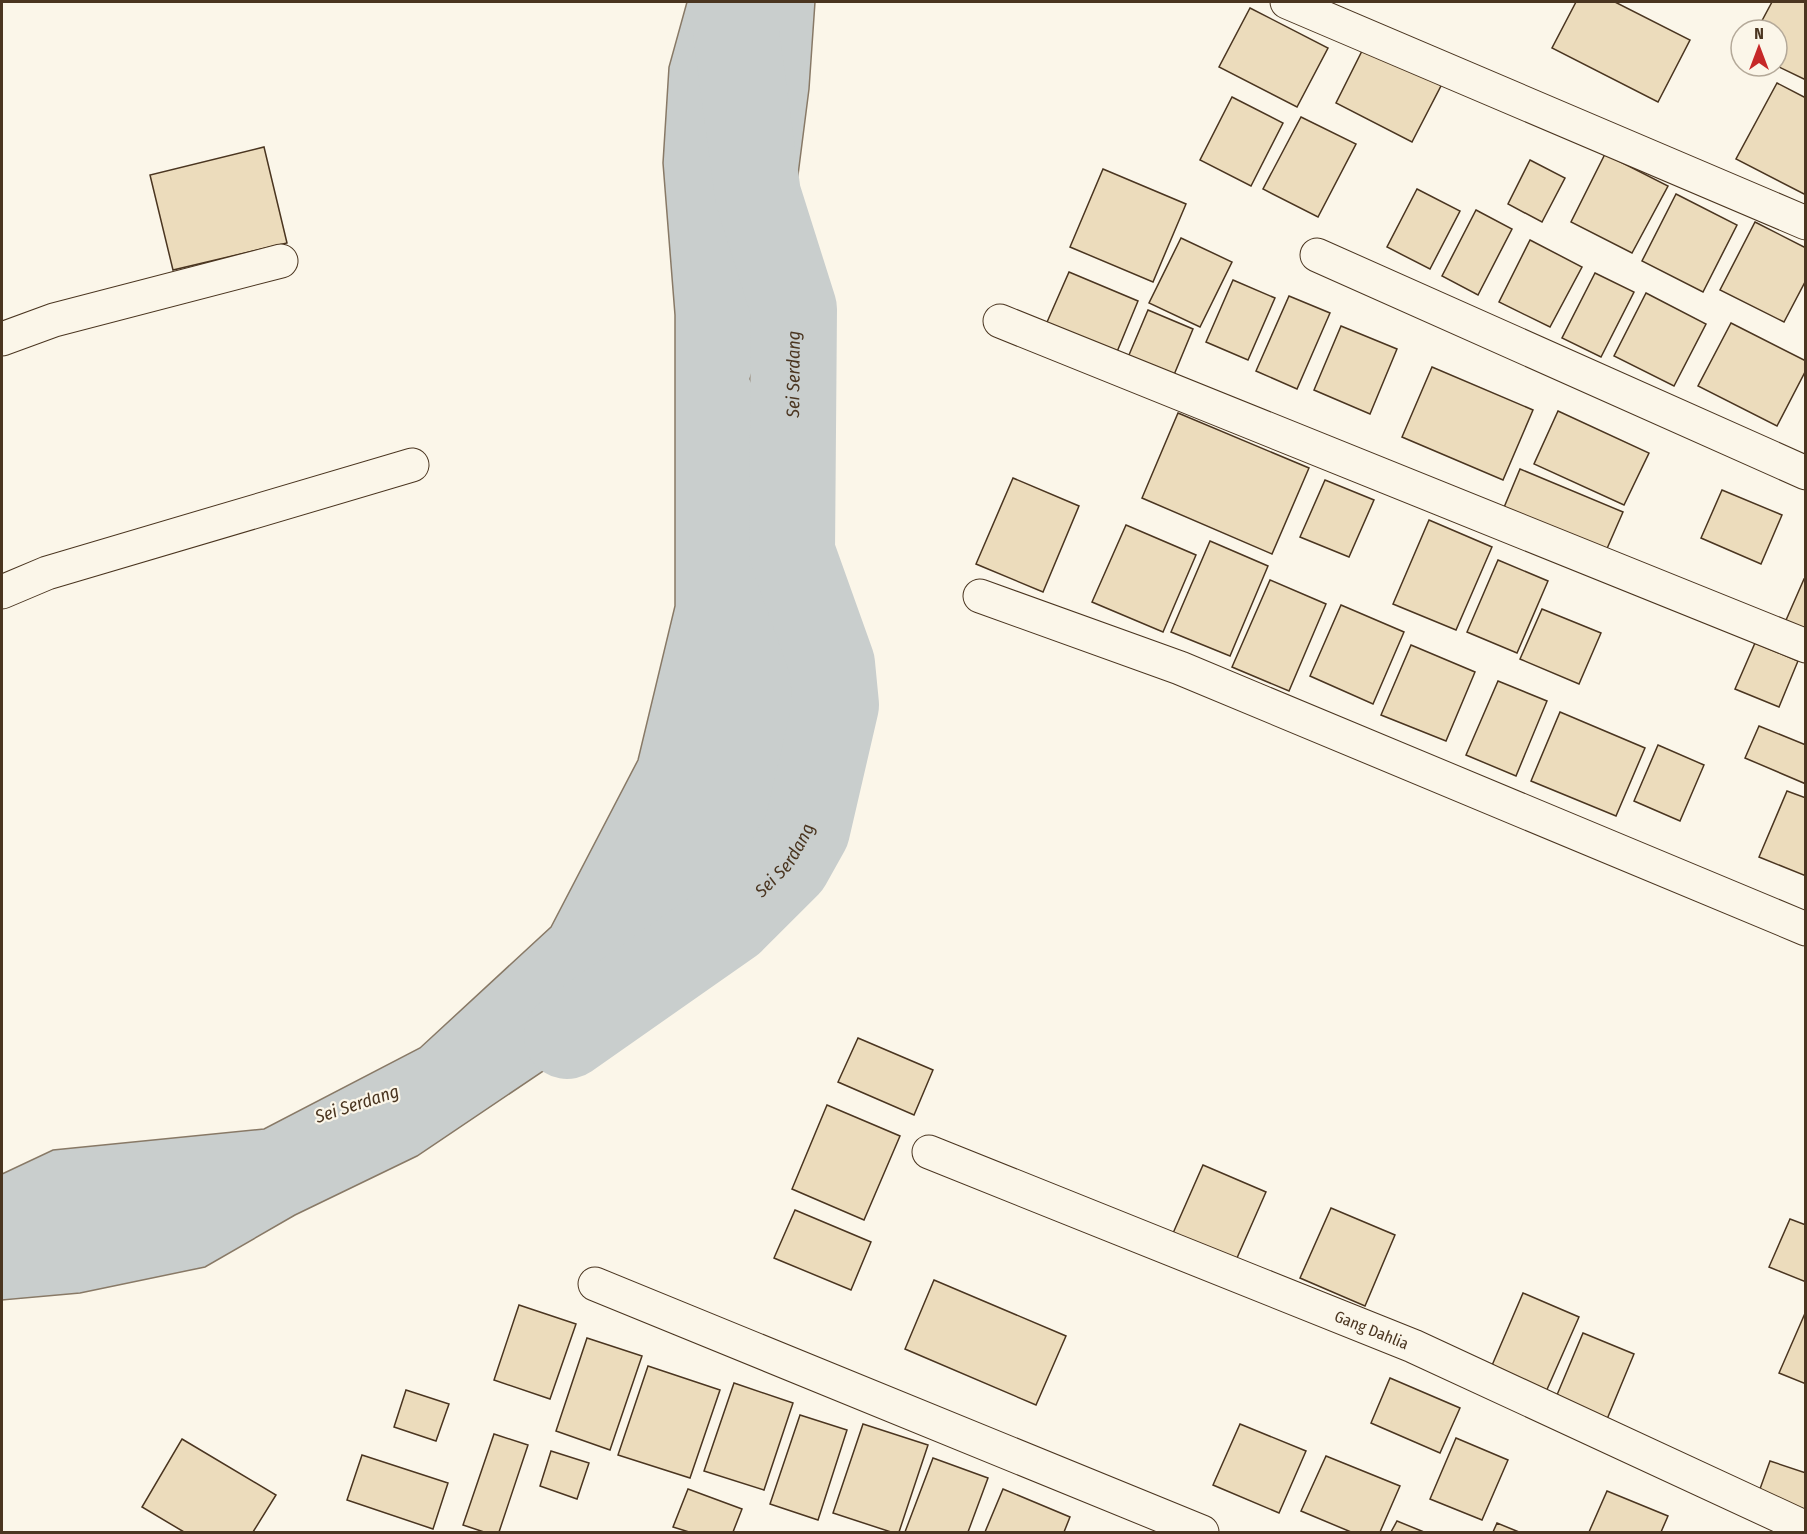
<svg xmlns="http://www.w3.org/2000/svg" width="1807" height="1534" viewBox="0 0 1807 1534" font-family="'Fira Sans Condensed',sans-serif">
<style>
.water{fill:#c9cecd;stroke:#887966;stroke-width:1.5}
.lines{fill:none;stroke-linecap:round;stroke-linejoin:round}
.river{stroke:#c9cecd;stroke-width:86}
.building{fill:#ecdcbc;stroke:#4a3520;stroke-width:1.5}
.minor-casing{stroke:#4a3520;stroke-width:35}
.minor{stroke:#fbf6e9;stroke-width:33}
.labels{text-anchor:middle;dominant-baseline:central;stroke-width:4.5;stroke-linejoin:round;paint-order:stroke}
.street-label{font-size:16px;fill:#4a3520;stroke:#fbf6e9}
.water-label{font-size:18px;font-style:italic;fill:#4a3520;stroke:#fbf6e9}
</style>
<rect width="100%" height="100%" fill="#fbf6e9"/>
<path class="water" d="M 687,2 L 815,2 L 809,89 L 788,253 L 750,379 L 825,550 L 809,720 L 743,878 L 619,1020 L 417,1156 L 295,1215 L 205,1267 L 80,1293 L 2,1300 L 2,1174 L 53,1150 L 264,1129 L 420,1048 L 551,927 L 638,760 L 675,606 L 675,315 L 663,163 L 669,67 Z"/>
<g class="lines">
<path class="river" id="s1" d="M 567,1036 L 731,921 L 788,864 L 807,830 L 836,705 L 832,664 L 792,552 L 794,309 L 758,195 L 736,33 L 736,2"/>
</g>
<g class="building">
<path d="M 1576,2 L 1615,2 L 1690,40 L 1658,102 L 1552,48 Z"/>
<path d="M 1772,2 L 1806,2 L 1806,80 L 1777,66 L 1777,30 L 1757,30 Z"/>
<path d="M 1250,8 L 1328,48 L 1297,107 L 1219,67 Z"/>
<path d="M 1367,41 L 1444,80 L 1412,142 L 1336,103 Z"/>
<path d="M 1777,83 L 1806,98 L 1806,195 L 1736,159 Z"/>
<path d="M 1232,97 L 1283,123 L 1251,186 L 1200,160 Z"/>
<path d="M 1301,117 L 1356,144 L 1318,217 L 1263,189 Z"/>
<path d="M 264,147 L 287,243 L 173,270 L 150,175 Z"/>
<path d="M 1605,154 L 1668,186 L 1632,253 L 1571,222 Z"/>
<path d="M 1530,160 L 1565,178 L 1542,222 L 1508,204 Z"/>
<path d="M 1103,169 L 1186,204 L 1153,282 L 1070,247 Z"/>
<path d="M 1417,189 L 1460,211 L 1430,269 L 1387,247 Z"/>
<path d="M 1676,194 L 1737,225 L 1703,292 L 1642,261 Z"/>
<path d="M 1476,210 L 1512,229 L 1478,295 L 1442,276 Z"/>
<path d="M 1755,222 L 1806,248 L 1806,280 L 1784,322 L 1720,290 Z"/>
<path d="M 1181,238 L 1232,262 L 1200,327 L 1149,303 Z"/>
<path d="M 1530,240 L 1582,267 L 1550,327 L 1499,302 Z"/>
<path d="M 1069,272 L 1138,301 L 1114,359 L 1044,329 Z"/>
<path d="M 1595,273 L 1634,292 L 1601,357 L 1562,338 Z"/>
<path d="M 1233,280 L 1275,298 L 1248,360 L 1206,342 Z"/>
<path d="M 1646,293 L 1706,324 L 1674,386 L 1614,356 Z"/>
<path d="M 1289,296 L 1330,313 L 1297,389 L 1256,371 Z"/>
<path d="M 1148,310 L 1193,329 L 1171,382 L 1126,362 Z"/>
<path d="M 1731,323 L 1806,361 L 1806,370 L 1777,426 L 1698,386 Z"/>
<path d="M 1341,326 L 1397,349 L 1370,414 L 1314,390 Z"/>
<path d="M 1432,367 L 1533,410 L 1503,480 L 1402,437 Z"/>
<path d="M 1558,411 L 1649,453 L 1624,505 L 1534,464 Z"/>
<path d="M 1178,413 L 1309,468 L 1272,554 L 1142,498 Z"/>
<path d="M 1520,469 L 1623,512 L 1602,560 L 1500,517 Z"/>
<path d="M 1013,478 L 1079,506 L 1043,592 L 976,564 Z"/>
<path d="M 1325,480 L 1374,500 L 1349,557 L 1300,537 Z"/>
<path d="M 1722,490 L 1782,515 L 1761,564 L 1701,538 Z"/>
<path d="M 1429,520 L 1492,547 L 1456,630 L 1393,604 Z"/>
<path d="M 1126,525 L 1196,555 L 1163,632 L 1092,602 Z"/>
<path d="M 1210,541 L 1268,566 L 1230,656 L 1171,632 Z"/>
<path d="M 1498,560 L 1548,581 L 1517,653 L 1467,632 Z"/>
<path d="M 1804,579 L 1806,580 L 1806,636 L 1783,627 Z"/>
<path d="M 1270,580 L 1326,604 L 1289,691 L 1232,667 Z"/>
<path d="M 1341,605 L 1404,632 L 1373,704 L 1310,676 Z"/>
<path d="M 1542,609 L 1601,633 L 1579,684 L 1520,659 Z"/>
<path d="M 1755,643 L 1798,661 L 1779,707 L 1735,689 Z"/>
<path d="M 1411,645 L 1475,672 L 1446,741 L 1381,715 Z"/>
<path d="M 1498,681 L 1547,701 L 1516,776 L 1466,755 Z"/>
<path d="M 1560,712 L 1645,748 L 1616,816 L 1531,781 Z"/>
<path d="M 1759,726 L 1806,745 L 1806,784 L 1745,758 Z"/>
<path d="M 1658,745 L 1704,765 L 1680,821 L 1634,801 Z"/>
<path d="M 1787,791 L 1806,798 L 1806,876 L 1759,857 Z"/>
<path d="M 858,1038 L 933,1070 L 914,1115 L 838,1082 Z"/>
<path d="M 827,1105 L 900,1136 L 864,1220 L 792,1189 Z"/>
<path d="M 1203,1165 L 1266,1192 L 1233,1267 L 1170,1240 Z"/>
<path d="M 1331,1208 L 1395,1235 L 1365,1306 L 1300,1278 Z"/>
<path d="M 795,1210 L 871,1242 L 851,1290 L 774,1258 Z"/>
<path d="M 1790,1219 L 1806,1225 L 1806,1282 L 1769,1267 Z"/>
<path d="M 934,1280 L 1066,1336 L 1036,1405 L 905,1349 Z"/>
<path d="M 1523,1293 L 1579,1317 L 1545,1394 L 1490,1370 Z"/>
<path d="M 519,1305 L 576,1324 L 550,1399 L 494,1380 Z"/>
<path d="M 1806,1311 L 1806,1384 L 1779,1373 Z"/>
<path d="M 1583,1333 L 1634,1354 L 1605,1424 L 1554,1402 Z"/>
<path d="M 587,1338 L 642,1356 L 610,1450 L 556,1431 Z"/>
<path d="M 648,1366 L 720,1390 L 690,1478 L 618,1455 Z"/>
<path d="M 1390,1378 L 1460,1408 L 1440,1453 L 1371,1423 Z"/>
<path d="M 734,1383 L 793,1403 L 764,1490 L 704,1471 Z"/>
<path d="M 406,1390 L 449,1404 L 436,1441 L 394,1427 Z"/>
<path d="M 800,1415 L 847,1430 L 818,1520 L 770,1504 Z"/>
<path d="M 863,1424 L 928,1445 L 899,1532 L 891,1532 L 833,1513 Z"/>
<path d="M 1240,1424 L 1306,1451 L 1279,1513 L 1213,1485 Z"/>
<path d="M 494,1434 L 528,1445 L 499,1532 L 484,1532 L 463,1525 Z"/>
<path d="M 1456,1438 L 1508,1460 L 1482,1520 L 1430,1499 Z"/>
<path d="M 182,1439 L 276,1495 L 253,1532 L 184,1532 L 142,1507 Z"/>
<path d="M 551,1451 L 589,1463 L 577,1499 L 540,1486 Z"/>
<path d="M 362,1455 L 448,1483 L 433,1529 L 347,1500 Z"/>
<path d="M 1326,1456 L 1400,1486 L 1380,1532 L 1351,1532 L 1301,1511 Z"/>
<path d="M 933,1458 L 988,1478 L 968,1532 L 905,1532 Z"/>
<path d="M 1770,1461 L 1806,1473 L 1806,1518 L 1756,1500 Z"/>
<path d="M 688,1489 L 742,1509 L 733,1532 L 689,1532 L 673,1527 Z"/>
<path d="M 1003,1489 L 1070,1517 L 1064,1532 L 985,1532 Z"/>
<path d="M 1607,1491 L 1668,1516 L 1661,1532 L 1589,1532 Z"/>
<path d="M 1397,1521 L 1424,1532 L 1391,1532 Z"/>
<path d="M 1497,1523 L 1519,1532 L 1493,1532 Z"/>
</g>
<g class="lines">
<g class="minor-casing">
<g id="minor">
<path d="M 1287,2 L 1806,223"/>
<path d="M 1317,255 L 1806,473"/>
<path d="M 1000,321 L 1806,646"/>
<path d="M 2,339 L 54,320 L 281,261"/>
<path d="M 2,592 L 47,573 L 412,465"/>
<path d="M 980,596 L 1180,668 L 1806,929"/>
<path id="s2" d="M 929,1152 L 1413,1346 L 1806,1528"/>
<path d="M 595,1284 L 1202,1532"/>
</g>
</g>
<use href="#minor" class="minor"/>
</g>
<g class="labels">
<g class="street-label">
<text stroke="none"><textPath href="#s2" startOffset="477">Gang Dahlia</textPath></text>
</g>
<g class="water-label">
<text stroke="none"><textPath href="#s1" startOffset="786">Sei Serdang</textPath></text>
<text stroke="none"><textPath href="#s1" startOffset="282">Sei Serdang</textPath></text>
<text transform="translate(357 1104) rotate(-18)">Sei Serdang</text>
</g>
</g>
<rect width="1807" height="1534" fill="none" stroke="#4a3520" stroke-width="6"/>
<g transform="translate(1759 48)"><circle r="28" fill="#fbf6e9" stroke="#b4a999" stroke-width="1.5"/>
<path d="M0-4.5L10 22L0 15L-10 22Z" fill="#c62828"/>
<text y="-9" font-size="16" font-weight="bold" text-anchor="middle" fill="#4a3520">N</text>
</g>
</svg>
